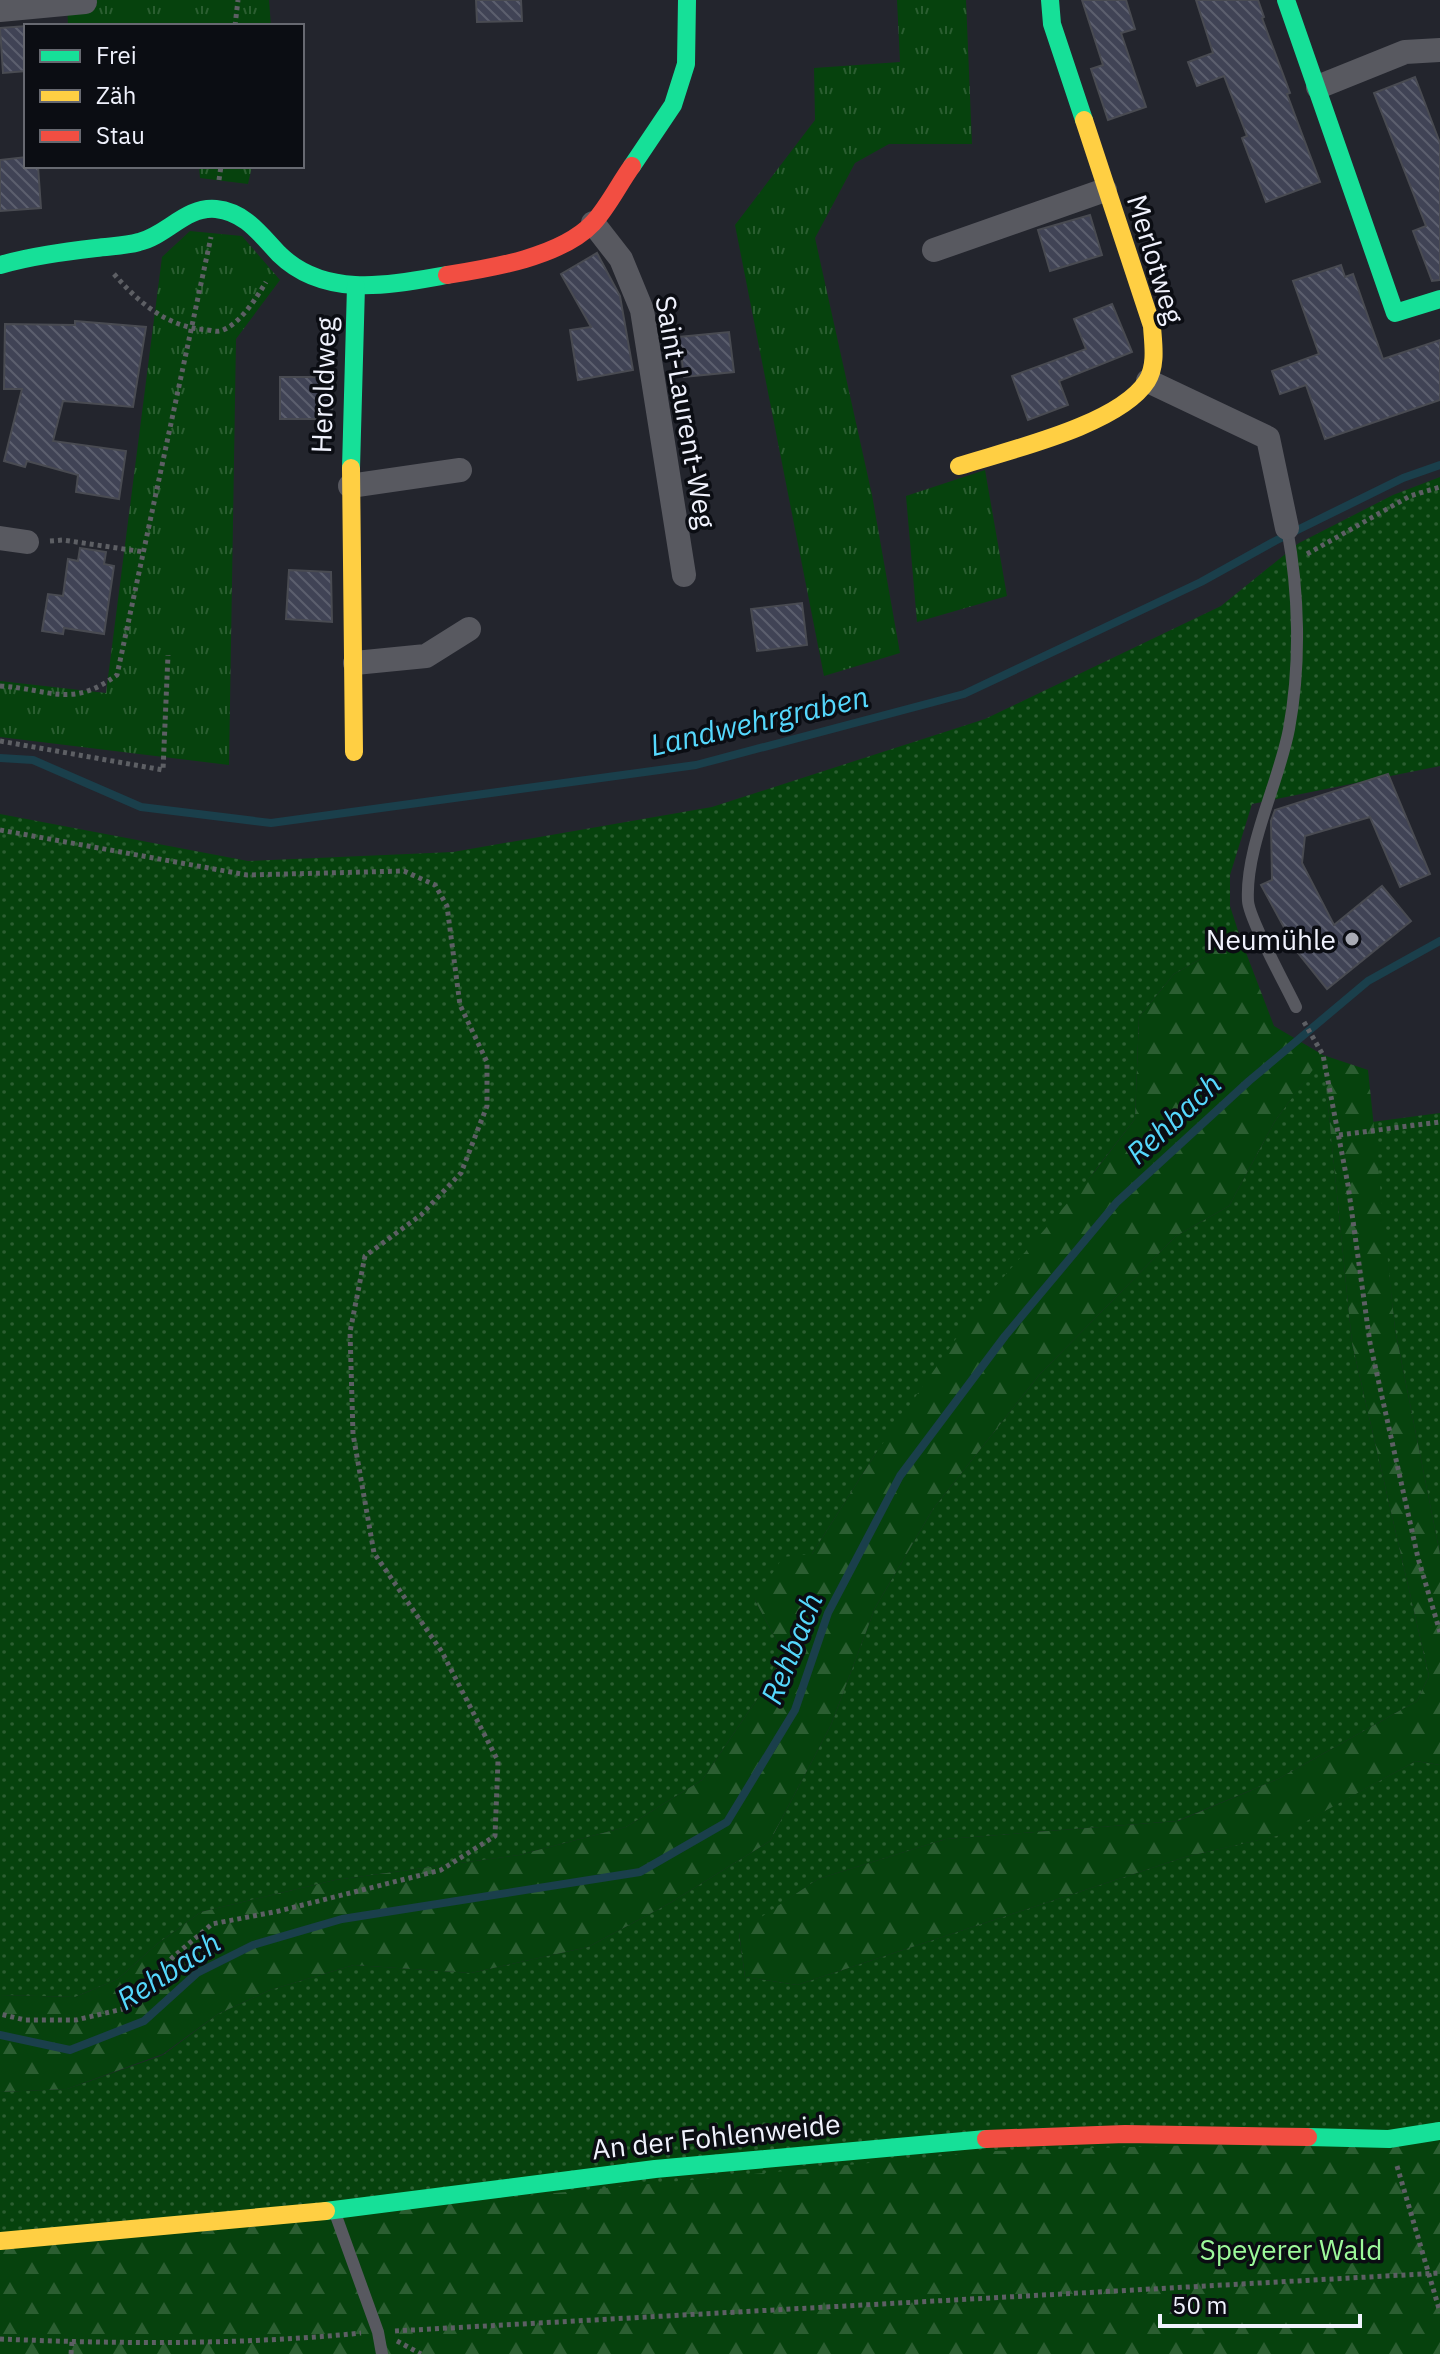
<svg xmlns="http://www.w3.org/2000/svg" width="1440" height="2354" viewBox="0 0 1440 2354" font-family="'IBM Plex Sans',sans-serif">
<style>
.grass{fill:url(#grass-dots)}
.forest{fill:url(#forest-firs)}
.park{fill:url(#park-tufts)}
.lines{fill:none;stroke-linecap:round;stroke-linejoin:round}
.stream{stroke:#1a3f4b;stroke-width:8}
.building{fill:url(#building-back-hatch);stroke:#494b52;stroke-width:2}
.path{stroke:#5d5f64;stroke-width:5;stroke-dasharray:4 4;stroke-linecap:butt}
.lane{stroke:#585960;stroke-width:12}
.street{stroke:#585960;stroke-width:24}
.fast{stroke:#16e098;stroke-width:18}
.slow{stroke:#ffcf43;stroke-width:18}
.jam{stroke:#f24e42;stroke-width:18}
.poi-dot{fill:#a8aab4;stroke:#0b0d13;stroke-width:3}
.labels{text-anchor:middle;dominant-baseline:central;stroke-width:7;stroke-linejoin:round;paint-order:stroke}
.street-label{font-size:28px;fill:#f0f2fd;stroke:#0b0d13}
.poi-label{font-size:28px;fill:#f0f2fd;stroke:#0b0d13;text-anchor:end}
.park-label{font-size:28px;fill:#9cf99a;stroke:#0b0d13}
.water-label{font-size:30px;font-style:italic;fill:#55d8fd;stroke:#0b0d13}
</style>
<defs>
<pattern id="grass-dots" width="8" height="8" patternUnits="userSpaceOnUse" patternTransform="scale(2)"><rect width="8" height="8" fill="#06420d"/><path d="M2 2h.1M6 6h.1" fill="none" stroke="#2b5e31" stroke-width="1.8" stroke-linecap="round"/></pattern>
<pattern id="forest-firs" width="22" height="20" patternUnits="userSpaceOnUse" patternTransform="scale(2)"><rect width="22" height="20" fill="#06420d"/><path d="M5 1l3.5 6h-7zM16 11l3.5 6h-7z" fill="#2b5e31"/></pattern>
<pattern id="park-tufts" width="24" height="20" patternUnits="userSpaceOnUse" patternTransform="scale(2)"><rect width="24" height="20" fill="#06420d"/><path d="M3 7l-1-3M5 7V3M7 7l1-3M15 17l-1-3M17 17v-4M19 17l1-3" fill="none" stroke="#2b5e31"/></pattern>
<pattern id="building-back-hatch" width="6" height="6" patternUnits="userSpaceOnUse" patternTransform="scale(2)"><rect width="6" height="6" fill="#404355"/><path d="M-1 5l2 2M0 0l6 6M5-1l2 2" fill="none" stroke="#5c5f6e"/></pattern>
</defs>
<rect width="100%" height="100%" fill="#23252d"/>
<g class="grass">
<path d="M 1440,477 L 1440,766 L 1252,804 L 1230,875 L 1230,906 L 1240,937 L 1174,974 L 1139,1017 L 1135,1119 L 876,1453 L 812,1554 L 755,1600 L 780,1647 L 768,1683 L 702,1780 L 626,1827 L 519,1855 L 335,1880 L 201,1912 L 157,1944 L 118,1979 L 75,1997 L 0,1995 L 0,814 L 248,861 L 453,852 L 712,807 L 985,719 L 1221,606 L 1299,543 L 1393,495 Z"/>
<path d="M 1323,1055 L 1352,1343 L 1429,1676 L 1417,1701 L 1278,1779 L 1177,1821 L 946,1839 L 818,1879 L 739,1933 L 745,1977 L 797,1985 L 1185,1857 L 1280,1835 L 1416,1761 L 1440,1765 L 1440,2138 L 0,2246 L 0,2092 L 67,2089 L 163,2055 L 218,2014 L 270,1990 L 354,1965 L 471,1973 L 588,1947 L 670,1903 L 770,1841 L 831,1725 L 875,1608 L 933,1509 L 1040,1374 L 1176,1236 L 1229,1206 L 1275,1121 Z"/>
<path d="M 1440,1113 L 1440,1554 L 1395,1329 L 1372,1122 Z"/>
</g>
<g class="forest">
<path d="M 1240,937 L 1274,1026 L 1323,1055 L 1368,1070 L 1395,1329 L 1440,1554 L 1440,1765 L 1416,1761 L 1281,1835 L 1185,1857 L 797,1985 L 745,1977 L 739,1932 L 818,1879 L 946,1839 L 1178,1821 L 1278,1779 L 1417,1701 L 1429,1676 L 1352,1343 L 1323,1056 L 1275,1121 L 1229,1206 L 1176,1236 L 1040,1374 L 933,1509 L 875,1608 L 831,1725 L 770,1841 L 670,1903 L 588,1947 L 471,1973 L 354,1965 L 270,1990 L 218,2014 L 163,2054 L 67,2089 L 0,2092 L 0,1995 L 75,1997 L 118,1979 L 157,1944 L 201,1912 L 335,1880 L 519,1855 L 626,1827 L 702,1780 L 768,1683 L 780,1647 L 755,1600 L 783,1557 L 812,1554 L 876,1453 L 981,1303 L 1095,1171 L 1135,1119 L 1139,1017 L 1174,974 Z"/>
<path d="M 1440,2138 L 1440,2354 L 0,2354 L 0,2246 L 994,2151 Z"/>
</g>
<g class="park">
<path d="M 67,0 L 269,0 L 271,26 L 68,26 Z"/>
<path d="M 897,0 L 966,0 L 972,144 L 889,144 L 855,163 L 815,238 L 872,495 L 900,653 L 824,676 L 735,225 L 815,120 L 814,68 L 900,62 Z"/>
<path d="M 199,166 L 252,166 L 248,184 L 200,178 Z"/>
<path d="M 190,231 L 242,236 L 280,280 L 236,339 L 229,765 L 0,737 L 0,681 L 106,693 L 162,257 Z"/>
<path d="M 985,470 L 1007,596 L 917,622 L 906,496 Z"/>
</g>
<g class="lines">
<g class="stream">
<path d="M 0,758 L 33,760 L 141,807 L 271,823 L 696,765 L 964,694 L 1201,582 L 1275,541 L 1403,478 L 1440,465"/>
<path d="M 0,2035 L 70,2050 L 144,2021 L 197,1973 L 253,1945 L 342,1919 L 640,1872 L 727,1822 L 795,1710 L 828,1613 L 900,1476 L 1005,1336 L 1117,1202 L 1249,1081 L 1368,981 L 1440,941"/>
</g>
</g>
<g class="building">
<path d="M 476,0 L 521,0 L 522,21 L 477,22 Z"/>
<path d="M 1082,0 L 1126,0 L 1135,29 L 1121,33 L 1146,107 L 1108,120 L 1091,69 L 1103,65 Z"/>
<path d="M 1196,0 L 1258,0 L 1264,17 L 1262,18 L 1290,93 L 1287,94 L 1320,182 L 1266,202 L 1242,138 L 1247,136 L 1224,76 L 1197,86 L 1188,62 L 1213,53 Z"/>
<path d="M 26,26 L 26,71 L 3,73 L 0,28 Z"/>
<path d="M 1415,77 L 1440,143 L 1440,280 L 1432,281 L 1413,231 L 1426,226 L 1374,93 Z"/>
<path d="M 26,157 L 26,166 L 38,166 L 41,208 L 0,211 L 0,160 Z"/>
<path d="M 1090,215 L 1102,255 L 1050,271 L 1038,230 Z"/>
<path d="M 597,253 L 620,296 L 633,370 L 578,380 L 570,330 L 591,327 L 561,274 Z"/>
<path d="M 1341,265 L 1345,277 L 1353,274 L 1383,359 L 1440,340 L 1440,400 L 1325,439 L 1306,385 L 1280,394 L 1272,371 L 1319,354 L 1293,281 Z"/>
<path d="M 1112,304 L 1132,352 L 1059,381 L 1068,405 L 1028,420 L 1012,376 L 1086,349 L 1074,319 Z"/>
<path d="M 75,321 L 146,327 L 133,407 L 63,401 L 53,441 L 126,451 L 119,499 L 76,492 L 78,475 L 27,461 L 25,467 L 4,461 L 22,389 L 4,389 L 5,324 L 75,325 Z"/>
<path d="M 729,332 L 734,372 L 684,377 L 679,337 Z"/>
<path d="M 280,377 L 333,377 L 332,419 L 280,419 Z"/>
<path d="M 80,548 L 106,552 L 104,564 L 114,566 L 104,634 L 64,628 L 63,634 L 42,631 L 48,594 L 63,596 L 68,559 L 78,561 Z"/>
<path d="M 289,570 L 331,572 L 332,622 L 286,619 Z"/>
<path d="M 802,603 L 807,645 L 757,651 L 751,609 Z"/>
<path d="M 1388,774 L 1430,874 L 1400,887 L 1370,817 L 1305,836 L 1302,863 L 1334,925 L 1382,886 L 1411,921 L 1327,989 L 1298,953 L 1261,885 L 1272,880 L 1271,821 L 1275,810 Z"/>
</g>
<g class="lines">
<g class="path">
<path d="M 235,26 L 238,0"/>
<path d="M 219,180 L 221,166"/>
<path d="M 114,274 C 139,303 167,327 207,330 C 211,330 215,332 220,331 C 239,326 257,297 266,282"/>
<path d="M 50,541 L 63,540 L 144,552"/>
<path d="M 1307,554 L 1410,496 L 1440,487"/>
<path d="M 0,686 C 51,689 70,709 117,675 L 211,237"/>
<path d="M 0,741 L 163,770 L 168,655"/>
<path d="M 0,830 L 247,875 L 404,871 L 435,885 L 447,906 L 460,1005 L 487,1062 L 487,1106 L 461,1173 L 421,1215 L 365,1256 L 350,1332 L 353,1434 L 374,1553 L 442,1652 L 498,1761 L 495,1836 L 441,1870 L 279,1911 L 212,1924 L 173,1957 L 127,2008 L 76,2020 L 25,2020 L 0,2014"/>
<path d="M 1304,1022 L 1323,1055 L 1348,1185 L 1370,1343 L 1418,1558 L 1440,1632"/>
<path d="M 1339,1135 L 1440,1122"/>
<path d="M 1397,2166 L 1440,2312"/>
<path d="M 395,2331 L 1440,2273"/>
<path d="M 0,2339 C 119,2344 242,2345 361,2333"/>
<path d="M 397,2341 L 421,2354"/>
<path d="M 71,2354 L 72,2342"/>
</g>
<g class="lane">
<path d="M 1287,528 C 1299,592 1301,664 1289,729 C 1279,782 1245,848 1248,901 C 1249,919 1286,986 1296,1007"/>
<path d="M 335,2213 L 378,2332 L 382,2354"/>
</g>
<g class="street">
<path d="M 0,10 L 85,2"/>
<path d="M 1318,87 L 1405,52 L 1440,50"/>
<path d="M 593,223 L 621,259 L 642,310 L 684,575"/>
<path d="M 934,250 L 1105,190"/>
<path d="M 1148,381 L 1268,438 L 1287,528"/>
<path d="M 350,486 L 460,470"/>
<path d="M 0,538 L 27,542"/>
<path d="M 355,663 L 426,656 L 469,629"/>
</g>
<g class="fast">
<path d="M 1050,0 L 1052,24 L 1084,120"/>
<path d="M 1286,0 L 1395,313 L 1440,299"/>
<path d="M 632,166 L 673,105 L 686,64 L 687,0"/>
<path d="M 0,265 C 32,256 63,252 96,248 C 110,246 125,246 139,242 C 166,236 186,206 216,209 C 245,212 260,234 279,254 C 325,299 390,285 447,275"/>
<path d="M 351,468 L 356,286"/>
<path d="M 1308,2137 L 1389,2139 L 1440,2131"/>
<path d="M 326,2211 L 655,2169 L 986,2139"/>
</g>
<g class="slow">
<path d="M 959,466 C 1009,450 1119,425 1147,381 C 1157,365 1153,343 1152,326 L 1084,120"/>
<path d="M 351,468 L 354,752"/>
<path d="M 0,2241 L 326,2211"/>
</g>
<g class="jam">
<path d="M 447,275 C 491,268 561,257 593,223 C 608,207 619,184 632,166"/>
<path d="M 986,2139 L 1125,2134 L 1308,2137"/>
</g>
</g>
<circle class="poi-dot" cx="1352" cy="939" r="8"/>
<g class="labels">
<g class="street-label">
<text transform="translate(1156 259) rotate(73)">Merlotweg</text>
<text transform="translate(323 385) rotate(-88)">Heroldweg</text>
<text transform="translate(686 412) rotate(80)">Saint-Laurent-Weg</text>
<text transform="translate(716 2136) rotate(-6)">An der Fohlenweide</text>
</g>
<g class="poi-label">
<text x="1336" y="939">Neumühle</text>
</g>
<g class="park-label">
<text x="1291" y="2249">Speyerer Wald</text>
</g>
<g class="water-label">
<text transform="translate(759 720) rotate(-13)">Landwehrgraben</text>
<text transform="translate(1173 1118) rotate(-43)">Rehbach</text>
<text transform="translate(791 1648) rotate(-68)">Rehbach</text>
<text transform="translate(168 1970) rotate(-33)">Rehbach</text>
</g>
</g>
<rect x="24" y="24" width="280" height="144" fill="#0b0d13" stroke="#676971" stroke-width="2"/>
<rect x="40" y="50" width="40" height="12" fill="#16e098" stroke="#676971" stroke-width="2"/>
<text x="96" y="64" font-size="24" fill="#f0f2fd">Frei</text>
<rect x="40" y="90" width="40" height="12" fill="#ffcf43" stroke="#676971" stroke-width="2"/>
<text x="96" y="104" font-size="24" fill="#f0f2fd">Zäh</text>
<rect x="40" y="130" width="40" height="12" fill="#f24e42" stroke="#676971" stroke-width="2"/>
<text x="96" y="144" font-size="24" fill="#f0f2fd">Stau</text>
<path d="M1160 2314v12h200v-12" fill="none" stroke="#f0f2fd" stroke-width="4"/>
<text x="1172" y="2314" font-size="24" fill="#f0f2fd" stroke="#0b0d13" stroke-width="6" paint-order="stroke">50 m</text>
</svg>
